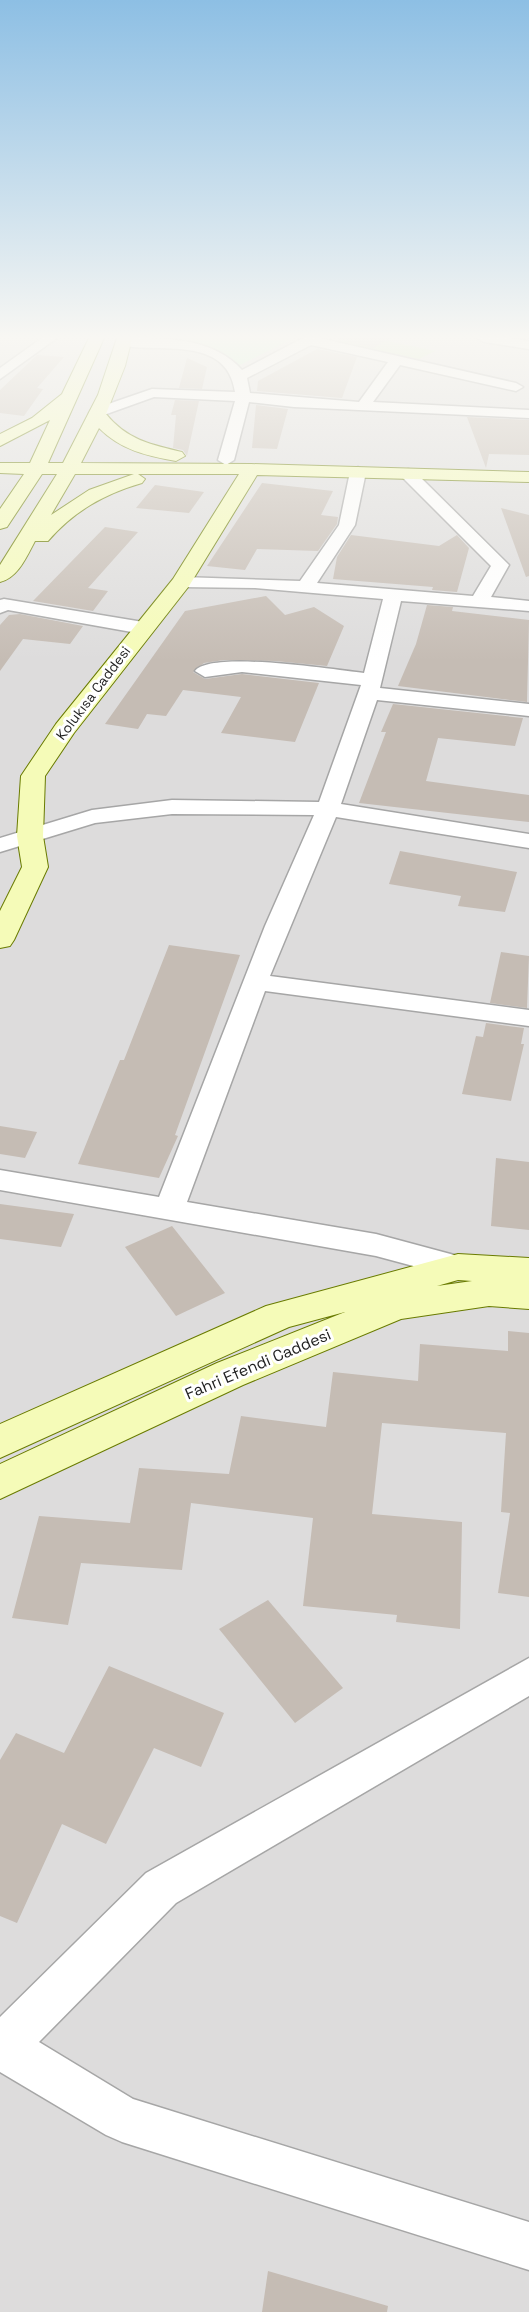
<svg xmlns="http://www.w3.org/2000/svg" width="529" height="2312" viewBox="0 0 529 2312" font-family="'Space Grotesk',sans-serif">
<style>
.residential{fill:#dddcdc}
.grass{fill:#c7ecaa}
.park{fill:#c2fbc9}
.building{fill:#c5bcb4}
.lines{fill:none;stroke-linecap:round;stroke-linejoin:round}
.street-casing{stroke:#a6a6a6;stroke-width:3}
.secondary-casing{stroke:#697b01;stroke-width:2}
.street{fill:#fff;fill-rule:evenodd}
.secondary{fill:#f5fbb8;fill-rule:evenodd}
.labels{text-anchor:middle;dominant-baseline:central;stroke-width:6;stroke-linejoin:round;paint-order:stroke}
.far-street-label{font-size:14px;fill:#1f1f1f;stroke:#fff}
.street-label{font-size:16px;fill:#1f1f1f;stroke:#fff}
</style>
<rect width="100%" height="100%" fill="#f0ede5"/>
<rect class="residential" x="0" y="338" width="529" height="1974"/>
<path class="grass" d="M 343,338 L 374,338 L 435,351 L 419,359 L 335,342 Z"/>
<path class="park" d="M 151,338 L 294,338 L 240,365 C 214,342 183,341 150,340 Z"/>
<g class="building">
<path d="M 338,338 L 391,338 L 373,348 L 335,339 Z"/>
<path d="M 317,349 L 357,357 L 342,398 L 257,391 L 258,381 Z"/>
<path d="M 37,355 L 64,357 L 37,388 L 43,389 L 24,416 L 0,413 L 0,390 Z"/>
<path d="M 187,358 L 207,367 L 202,389 L 179,388 Z"/>
<path d="M 175,400 L 199,401 L 187,456 L 183,450 L 173,448 L 176,415 L 171,415 Z"/>
<path d="M 256,405 L 288,409 L 277,449 L 252,448 Z"/>
<path d="M 467,417 L 529,420 L 529,455 L 489,454 L 486,468 Z"/>
<path d="M 262,483 L 333,491 L 321,515 L 338,517 L 337,524 L 318,551 L 257,549 L 245,570 L 207,566 Z"/>
<path d="M 155,485 L 204,492 L 189,513 L 136,508 Z"/>
<path d="M 501,508 L 529,515 L 529,576 L 526,577 Z"/>
<path d="M 105,527 L 138,532 L 88,588 L 108,591 L 93,611 L 33,601 Z"/>
<path d="M 351,535 L 439,546 L 457,535 L 469,548 L 457,592 L 432,590 L 433,587 L 333,579 L 337,557 Z"/>
<path d="M 266,596 L 285,615 L 314,607 L 344,626 L 327,666 L 275,661 L 224,660 L 204,663 L 193,672 L 205,679 L 242,674 L 319,683 L 295,742 L 221,733 L 241,697 L 183,690 L 166,716 L 147,714 L 138,729 L 105,724 L 185,611 Z"/>
<path d="M 427,605 L 453,607 L 452,611 L 529,620 L 527,702 L 398,686 L 416,644 Z"/>
<path d="M 20,614 L 83,626 L 70,644 L 23,639 L 0,671 L 0,625 L 9,615 Z"/>
<path d="M 393,704 L 523,718 L 515,746 L 438,738 L 426,781 L 529,795 L 529,822 L 359,803 L 386,732 L 381,732 Z"/>
<path d="M 400,851 L 517,872 L 505,912 L 458,906 L 461,896 L 389,884 Z"/>
<path d="M 169,945 L 240,955 L 175,1135 L 178,1136 L 159,1178 L 78,1164 L 120,1060 L 124,1060 Z"/>
<path d="M 501,952 L 529,956 L 527,1008 L 490,1003 Z"/>
<path d="M 486,1023 L 524,1028 L 521,1044 L 524,1044 L 511,1101 L 462,1094 L 476,1036 L 483,1037 Z"/>
<path d="M 0,1126 L 37,1132 L 25,1158 L 0,1154 Z"/>
<path d="M 496,1158 L 529,1162 L 529,1230 L 491,1226 Z"/>
<path d="M 0,1204 L 74,1214 L 61,1247 L 0,1239 Z"/>
<path d="M 172,1226 L 225,1293 L 176,1316 L 125,1247 Z"/>
<path d="M 508,1331 L 529,1333 L 529,1597 L 498,1593 L 510,1513 L 501,1512 L 506,1433 L 382,1423 L 372,1514 L 462,1522 L 460,1629 L 396,1622 L 397,1615 L 303,1606 L 313,1518 L 191,1503 L 182,1570 L 81,1563 L 68,1625 L 12,1618 L 39,1516 L 130,1523 L 139,1468 L 229,1474 L 241,1416 L 326,1427 L 333,1372 L 418,1381 L 420,1344 L 508,1351 Z"/>
<path d="M 268,1600 L 343,1688 L 295,1723 L 219,1629 Z"/>
<path d="M 109,1666 L 224,1713 L 201,1767 L 154,1748 L 106,1844 L 62,1824 L 17,1923 L 0,1916 L 0,1760 L 16,1733 L 64,1753 Z"/>
<path d="M 268,2271 L 388,2306 L 387,2312 L 262,2312 Z"/>
</g>
<g class="lines">
<g class="street-casing">
<g id="street">
<path d="M 42,338 L 57,338 L 0,379 L 0,368 Z"/>
<path d="M 124,338 C 164,338 213,337 242,370 L 303,338 L 319,338 L 516,383 L 523,387 L 516,391 L 400,365 L 373,402 L 529,410 L 529,418 L 294,407 L 249,402 L 234,460 L 226,465 L 218,460 L 235,401 L 154,397 L 101,416 L 91,416 L 89,413 L 91,410 L 152,389 L 235,392 C 227,334 158,354 119,345 L 119,339 ZM 311,345 L 388,362 L 359,402 L 250,393 L 247,378 Z"/>
<path d="M 477,338 L 507,338 L 529,341 L 529,349 L 484,342 Z"/>
<path d="M 358,467 L 366,472 L 355,525 L 317,583 L 473,596 L 491,566 L 402,477 L 400,474 L 408,469 L 414,471 L 509,565 L 491,597 L 529,601 L 529,611 L 401,601 L 380,688 L 529,704 L 529,716 L 377,700 L 341,804 L 529,834 L 529,848 L 336,817 L 270,976 L 529,1010 L 529,1026 L 265,991 L 187,1202 L 376,1234 L 469,1259 L 473,1267 L 469,1275 L 458,1278 L 376,1256 L 0,1190 L 0,1170 L 159,1197 L 265,926 L 314,815 L 172,814 L 95,823 L 0,852 L 0,838 L 92,810 L 172,800 L 319,802 L 361,685 L 242,672 L 205,677 L 195,671 C 210,650 337,670 364,673 L 383,599 L 255,588 L 182,587 L 173,582 L 182,577 L 300,581 L 339,525 L 350,472 Z"/>
<path d="M 4,599 L 143,622 L 152,628 L 143,634 L 8,610 L 0,613 L 0,600 Z"/>
<path d="M 529,1658 L 529,1696 L 176,1903 L 39,2042 L 133,2099 L 529,2222 L 529,2270 L 122,2142 L 106,2135 L 0,2072 L 0,2017 L 146,1873 Z"/>
</g>
</g>
<g class="secondary-casing">
<g id="secondary">
<path d="M 89,338 L 104,338 L 48,463 L 63,463 L 98,395 L 117,338 L 132,338 L 125,366 L 106,414 C 127,440 152,445 182,452 L 185,456 L 176,461 C 147,456 121,450 99,428 L 81,463 L 251,464 L 529,472 L 529,482 L 257,475 L 189,586 L 74,733 L 45,776 L 43,836 L 48,867 L 14,940 L 10,946 L 0,948 L 0,911 L 22,867 L 17,836 L 21,776 L 56,724 L 173,579 L 239,474 L 138,474 L 145,479 L 142,483 C 104,494 74,511 48,541 L 35,541 C 27,556 18,578 0,582 L 0,565 L 57,474 L 42,474 L 7,527 L 0,529 L 0,509 L 24,474 L 0,473 L 0,463 L 30,463 L 50,420 L 0,446 L 0,434 L 32,418 L 62,394 ZM 75,474 L 134,474 L 89,490 L 51,515 Z"/>
<path d="M 458,1254 L 529,1258 L 529,1309 L 489,1306 L 401,1319 L 243,1385 L 0,1499 L 0,1464 L 217,1363 L 345,1312 L 289,1327 L 0,1458 L 0,1424 L 266,1306 ZM 458,1280 L 472,1281 L 437,1286 Z"/>
</g>
</g>
<use href="#street" class="street"/>
<use href="#secondary" class="secondary"/>
</g>
<linearGradient id="sky" x2="0" y2="1"><stop stop-color="#8dbfe4"/><stop offset="0.51" stop-color="#f8f7f3"/><stop offset="1" stop-color="#f8f7f3" stop-opacity="0"/></linearGradient>
<rect width="529" height="661" fill="url(#sky)"/>
<g class="labels">
<g class="far-street-label">
<text transform="translate(93 693) rotate(-53)">Kolukısa Caddesi</text>
</g>
<g class="street-label">
<text transform="translate(258 1364) rotate(-23)">Fahri Efendi Caddesi</text>
</g>
</g>
</svg>
